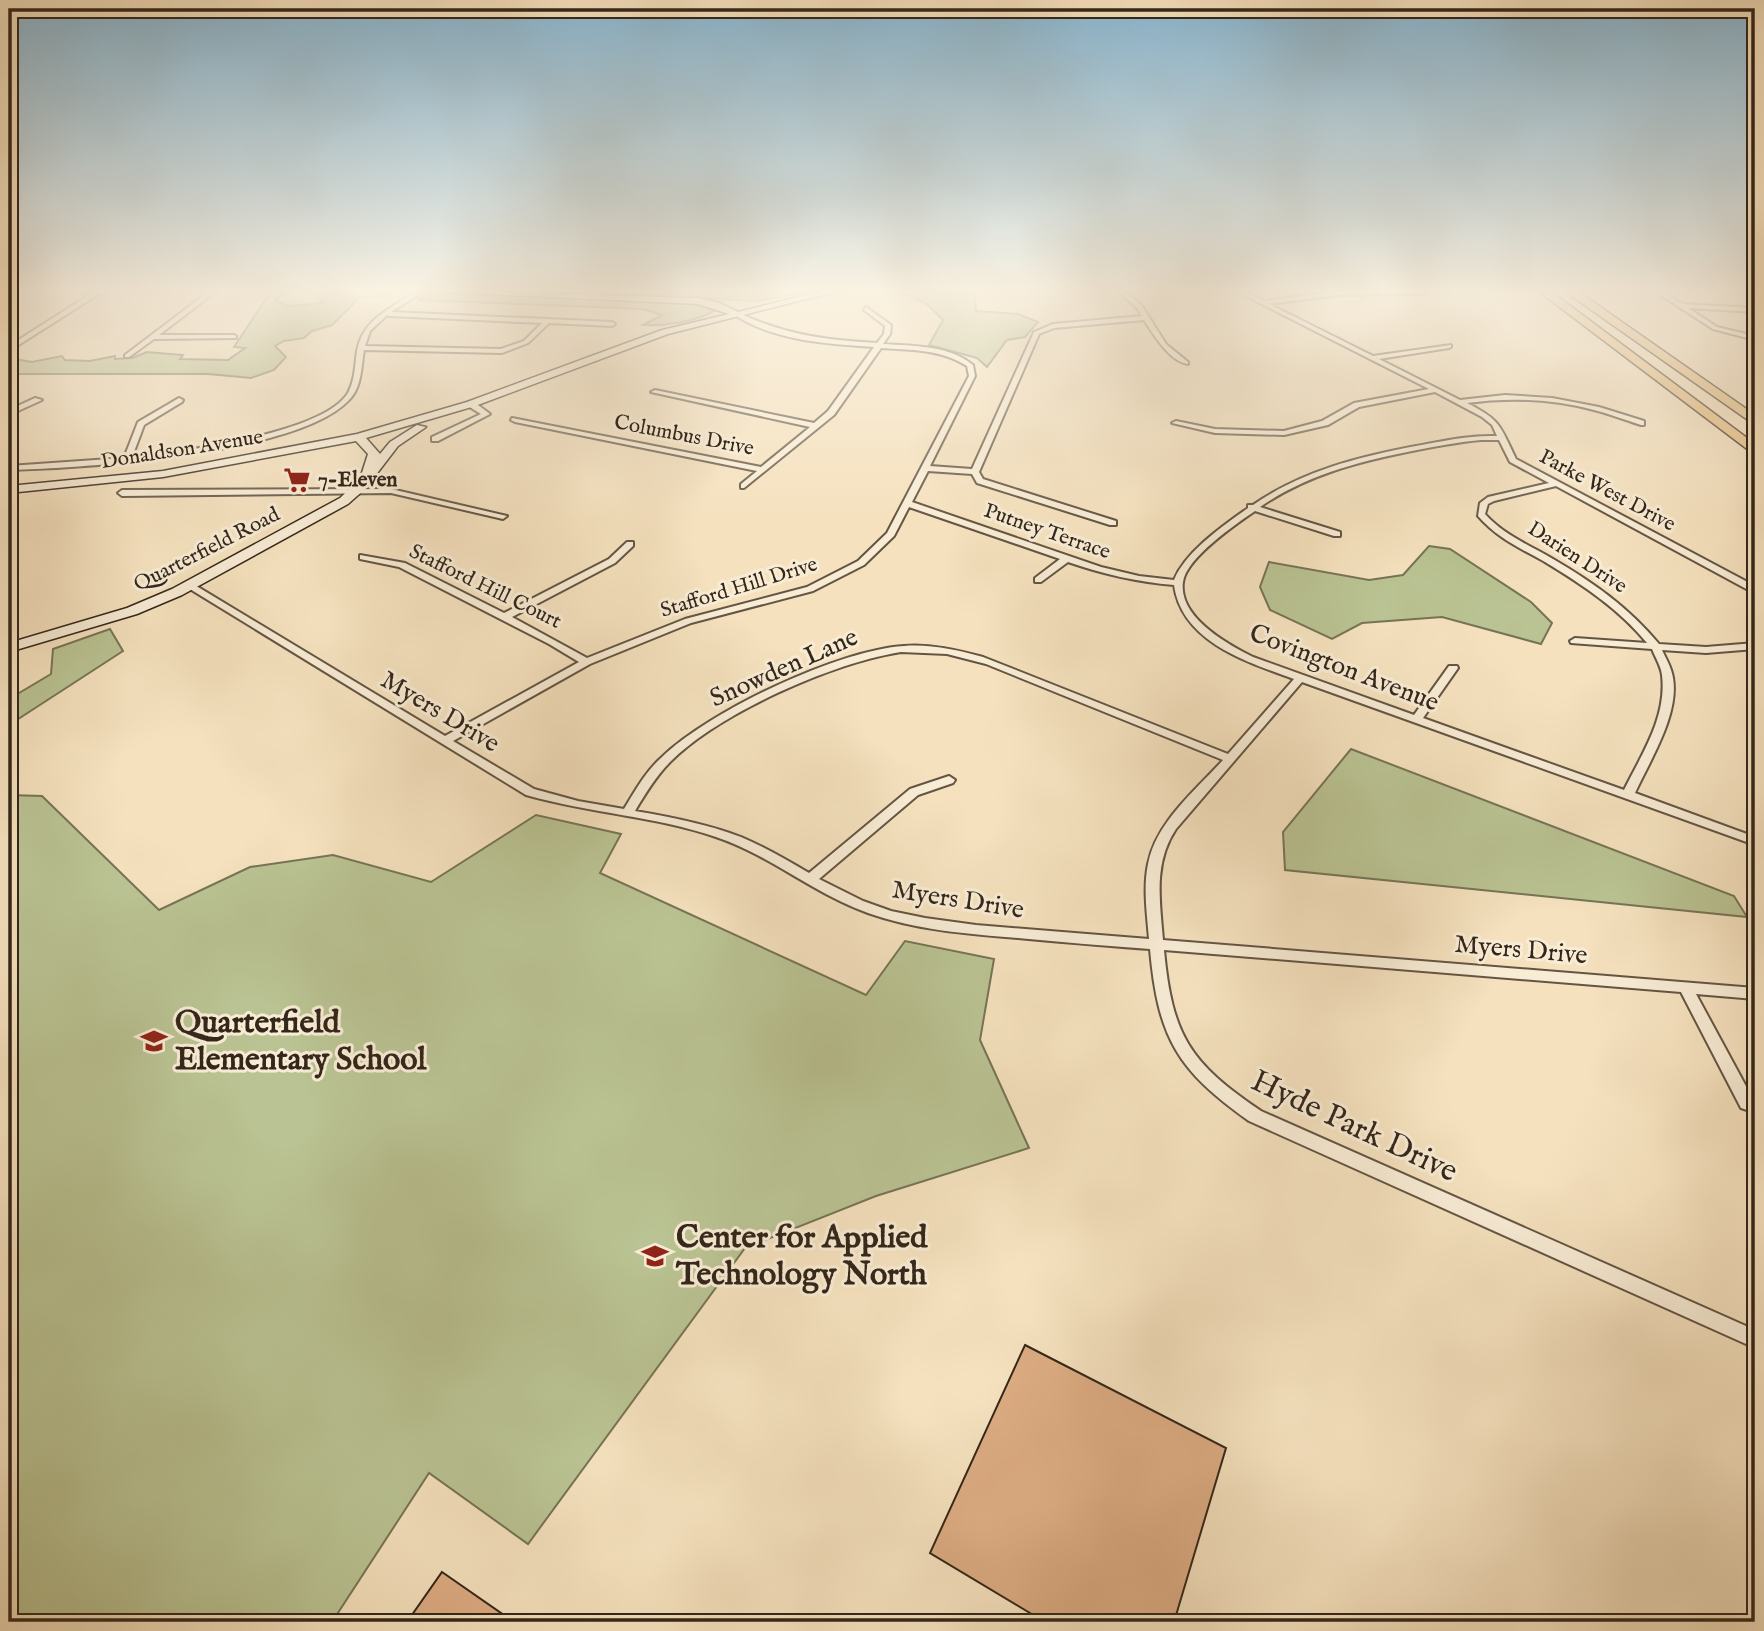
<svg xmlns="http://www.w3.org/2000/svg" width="1764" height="1631" viewBox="0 0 1764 1631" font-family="'IM FELL English',serif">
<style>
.green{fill:#bac393;stroke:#767456;stroke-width:2}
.building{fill:#ddac83;stroke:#33261a;stroke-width:2}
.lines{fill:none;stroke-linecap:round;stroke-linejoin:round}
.street-casing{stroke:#645543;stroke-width:4}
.secondary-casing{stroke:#33261a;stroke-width:3}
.highway-casing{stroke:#33261a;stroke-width:3}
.street{fill:#f8ecd5;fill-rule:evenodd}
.secondary{fill:#f8ecd5;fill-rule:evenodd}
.highway{fill:#eac07f;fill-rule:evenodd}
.labels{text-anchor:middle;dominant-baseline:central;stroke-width:6;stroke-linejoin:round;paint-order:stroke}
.far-street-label{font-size:21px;fill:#33261a;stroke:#f8ecd5}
.far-poi-label{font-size:21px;font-weight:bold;fill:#33261a;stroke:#f8ecd5;text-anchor:start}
.street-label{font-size:26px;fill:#33261a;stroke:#f8ecd5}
.near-poi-label{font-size:32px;font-weight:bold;fill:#33261a;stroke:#f8ecd5;text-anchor:start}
.near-street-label{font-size:32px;fill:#33261a;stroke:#f8ecd5}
</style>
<rect width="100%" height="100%" fill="#f5e1be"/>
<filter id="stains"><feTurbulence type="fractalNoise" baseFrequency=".00286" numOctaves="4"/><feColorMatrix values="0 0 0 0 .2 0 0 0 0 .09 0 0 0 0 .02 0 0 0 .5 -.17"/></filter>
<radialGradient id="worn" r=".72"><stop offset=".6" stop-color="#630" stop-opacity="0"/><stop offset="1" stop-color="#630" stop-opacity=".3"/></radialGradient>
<g class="green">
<path d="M 272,290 L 289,290 L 275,300 L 287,306 L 323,303 L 317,296 L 326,290 L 394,291 L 384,297 L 360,297 L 332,325 L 312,331 L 304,338 L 284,341 L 275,346 L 286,357 L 274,370 L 251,378 L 208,374 L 9,374 L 9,358 L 32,362 L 62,356 L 65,360 L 90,361 L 115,356 L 115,359 L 132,358 L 147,352 L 183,355 L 180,359 L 228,360 L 245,348 L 234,347 Z"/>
<path d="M 542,290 L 696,290 L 731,297 L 743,290 L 805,292 L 758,301 Z"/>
<path d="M 899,290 L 974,290 L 976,311 L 1018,314 L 1038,322 L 1025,337 L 1007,340 L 987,367 L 977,358 L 929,345 L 943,320 L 928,305 Z"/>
<path d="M 445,293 L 696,304 L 714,311 C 694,322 666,326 643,325 L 662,315 L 643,309 L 419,300 L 424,295 Z"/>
<path d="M 1429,546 L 1450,549 L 1531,602 L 1552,623 L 1541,644 L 1442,617 L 1362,623 L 1332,639 L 1270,610 L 1260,587 L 1269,562 L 1369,580 L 1403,575 Z"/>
<path d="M 110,629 L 123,651 L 9,725 L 9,699 L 51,674 L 53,649 Z"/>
<path d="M 1351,749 L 1734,896 L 1747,917 L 1285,870 L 1283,832 Z"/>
<path d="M 9,795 L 42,796 L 159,910 L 250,867 L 333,855 L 431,882 L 536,815 L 621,834 L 600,873 L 866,995 L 905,941 L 994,959 L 980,1040 L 1029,1148 L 876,1196 L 745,1248 L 528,1544 L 429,1473 L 332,1622 L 9,1622 Z"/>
</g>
<g class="building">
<path d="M 1025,1345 L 1226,1448 L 1174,1622 L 1045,1622 L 930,1553 Z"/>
<path d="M 442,1572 L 514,1622 L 407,1622 Z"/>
</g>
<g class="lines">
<g class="street-casing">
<g id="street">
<path d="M 97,290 L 105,290 L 9,351 L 9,346 Z"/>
<path d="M 211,290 L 218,290 L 159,335 L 234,335 L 236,336 L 236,338 L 154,339 L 129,357 L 125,357 L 125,355 Z"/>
<path d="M 414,290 L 419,290 L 421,293 L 391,312 L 612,322 L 615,324 L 612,326 L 549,323 L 528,343 L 502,353 L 364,350 C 361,367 362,387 349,400 C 299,454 83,468 9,470 L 9,466 L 124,458 L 138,422 L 179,398 L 183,400 L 182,402 L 144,425 L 132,457 C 179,452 323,434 348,393 C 355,380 355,365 357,351 C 363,319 390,309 414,293 ZM 387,315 L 389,316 L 542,323 L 524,341 L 501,349 L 365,346 L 370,331 Z"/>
<path d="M 1117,290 L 1124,290 L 1142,306 L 1166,344 L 1188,362 L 1188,364 C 1170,362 1154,335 1144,320 L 1054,328 L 1039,334 L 979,472 L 983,479 L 1116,521 L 1116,525 L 1110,525 L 977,483 L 972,474 L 928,471 L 912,502 L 1101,567 L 1139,576 L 1174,580 C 1186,551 1223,526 1248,508 L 1248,505 L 1253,505 C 1302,471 1358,457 1416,446 C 1443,441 1469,435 1497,436 L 1492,425 L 1482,417 L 1435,392 L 1359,407 L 1328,425 L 1284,435 L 1215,433 L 1172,423 L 1176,421 L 1215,429 L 1284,431 L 1322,421 L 1354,403 L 1429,389 L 1234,290 L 1242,290 L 1264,301 L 1337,291 L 1425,290 L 1428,292 L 1425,294 L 1337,295 L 1269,304 L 1373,356 L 1451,345 L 1451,347 L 1449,348 L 1379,359 L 1460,400 L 1505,395 L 1552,398 L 1599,407 L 1644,421 L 1644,425 L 1641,425 C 1625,420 1610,414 1594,410 C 1552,399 1509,397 1467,403 C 1501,420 1500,426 1516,459 L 1755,586 L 1755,593 L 1752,592 L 1556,486 L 1494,501 L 1488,504 L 1485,514 C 1504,535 1529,545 1553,559 C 1594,583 1628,607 1659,644 L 1706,647 L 1755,643 L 1755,649 L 1706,653 L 1662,650 C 1665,657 1669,663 1671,670 C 1684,708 1650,760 1635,793 L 1755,837 L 1755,845 L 1302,682 L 1176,829 C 1153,863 1160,902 1163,940 L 1755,988 L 1755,999 L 1696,994 L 1755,1103 L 1753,1108 L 1747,1110 L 1741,1108 L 1681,992 L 1164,950 C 1172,1036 1190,1063 1261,1111 L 1755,1330 L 1755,1348 L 1249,1121 C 1177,1070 1158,1038 1150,949 C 1106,946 1062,942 1018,938 C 967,934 916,930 868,913 C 814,894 770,855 716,837 C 654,816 589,813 526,795 L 185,586 L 190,583 L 193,584 L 445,736 L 579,662 L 549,644 L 399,567 L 360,559 L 360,555 L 405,563 L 504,613 L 609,559 L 627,542 L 633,542 L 633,546 L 615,563 L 512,617 L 587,658 L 685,619 L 807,587 L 858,561 L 887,533 L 969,376 L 967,366 C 941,349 910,350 881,348 L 834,415 L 744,488 L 741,488 L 741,484 L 757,471 L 515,422 L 511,420 L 512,418 L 761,467 L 810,427 L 651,392 L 655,390 L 814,423 L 828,411 L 874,347 C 827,344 772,341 732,313 L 737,312 C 784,335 826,340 877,343 L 884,334 L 885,326 L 864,310 L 866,307 L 891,325 L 890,334 L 883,344 C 913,346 949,345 973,365 L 975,376 L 930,466 L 972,469 L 1034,332 L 1053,324 L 1142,316 L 1137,308 ZM 1481,440 L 1499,440 L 1510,462 L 1549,483 L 1488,497 L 1480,503 L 1478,516 C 1497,538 1520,548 1545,562 C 1583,585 1619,609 1647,643 L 1575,638 L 1570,641 L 1571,643 L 1652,649 C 1655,657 1661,666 1662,675 C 1667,717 1642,754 1624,790 L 1423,718 L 1458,668 L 1457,666 L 1449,666 L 1414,715 L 1253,657 C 1227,644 1178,617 1183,582 C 1186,558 1236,524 1255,511 L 1334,536 L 1340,536 L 1340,532 L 1260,507 C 1308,474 1361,461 1417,450 C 1438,446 1459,442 1481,440 ZM 909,507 L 1060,559 L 1035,578 L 1035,582 L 1041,582 L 1068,562 C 1103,574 1137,582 1174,585 C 1182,642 1247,662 1294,679 L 1228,754 L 983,657 C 957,650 931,644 904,646 C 838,650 710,711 662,757 C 646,771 635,791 624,809 L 578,801 L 534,789 L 453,741 L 590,664 L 691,623 L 813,591 L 864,565 L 894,536 ZM 901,652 L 947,654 L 986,664 L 1223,760 C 1196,790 1156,822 1148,864 C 1143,888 1147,914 1149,939 L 976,925 L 925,918 L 891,911 L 863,901 L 819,879 L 918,795 L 953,783 L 955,780 L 949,776 L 910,789 L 809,873 C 787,860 765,847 741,837 C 707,824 671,817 635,811 C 645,794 656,776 670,762 C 719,713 832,663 901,652 Z"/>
<path d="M 1653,290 L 1661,290 L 1682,304 L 1755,308 L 1755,312 L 1688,308 L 1717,327 L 1755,336 L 1755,340 L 1713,329 Z"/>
<path d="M 35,398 L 42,400 L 9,415 L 9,410 Z"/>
<path d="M 468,402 L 474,402 L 490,414 L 438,441 L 432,441 L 432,437 L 481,414 L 468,406 Z"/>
<path d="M 391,489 L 507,516 L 503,519 L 391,493 L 122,496 L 118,493 L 122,490 Z"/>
</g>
</g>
<g class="secondary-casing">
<path id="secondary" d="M 405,290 L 698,298 L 720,303 L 738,312 L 826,290 L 842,290 L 668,334 L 475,406 L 366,438 L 380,454 L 390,442 L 417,425 L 426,427 L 398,446 L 365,489 L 348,504 L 182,595 L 137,614 L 9,652 L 9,643 L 127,608 L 172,589 L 340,498 L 360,479 L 368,454 L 356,441 L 163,477 L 9,493 L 9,486 L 163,471 L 357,434 L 467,402 L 662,330 L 729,314 L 698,304 Z"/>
</g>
<g class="highway-casing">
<g id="highway">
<path d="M 1537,290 L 1549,290 L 1755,444 L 1755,455 Z"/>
<path d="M 1563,290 L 1576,290 L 1755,415 L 1755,425 Z"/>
</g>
</g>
<use href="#street" class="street"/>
<use href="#secondary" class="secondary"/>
<use href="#highway" class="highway"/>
</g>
<linearGradient id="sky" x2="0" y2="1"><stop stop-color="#89b8d4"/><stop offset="0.56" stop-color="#faf2e2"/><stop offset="1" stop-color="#faf2e2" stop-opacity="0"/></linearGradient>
<rect width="1764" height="519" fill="url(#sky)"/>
<defs>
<g id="supermarket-bare" transform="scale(2.1)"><path d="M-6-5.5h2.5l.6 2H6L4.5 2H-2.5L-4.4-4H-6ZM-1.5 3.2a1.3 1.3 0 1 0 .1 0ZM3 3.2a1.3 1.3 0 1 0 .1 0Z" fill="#8f2418" stroke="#f8ecd5" stroke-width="2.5" paint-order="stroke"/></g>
<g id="school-bare" transform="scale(2.1)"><path d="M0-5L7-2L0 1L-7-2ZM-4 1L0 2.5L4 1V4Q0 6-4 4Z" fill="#8f2418" stroke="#f8ecd5" stroke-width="2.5" paint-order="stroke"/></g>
</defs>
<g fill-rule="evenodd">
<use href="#supermarket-bare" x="297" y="480"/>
<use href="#school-bare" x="154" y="1041"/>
<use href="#school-bare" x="655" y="1256"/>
</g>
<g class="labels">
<g class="far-street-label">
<text transform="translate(684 436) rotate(11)">Columbus Drive</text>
<text transform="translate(182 450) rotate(-9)">Donaldson Avenue</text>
<text transform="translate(1607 491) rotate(28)">Parke West Drive</text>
<text transform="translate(1047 532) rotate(19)">Putney Terrace</text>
<text transform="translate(207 550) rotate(-27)">Quarterfield Road</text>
<text transform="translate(1577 558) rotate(33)">Darien Drive</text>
<text transform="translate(485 587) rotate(26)">Stafford Hill Court</text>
<text transform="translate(739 588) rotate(-17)">Stafford Hill Drive</text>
</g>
<g class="far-poi-label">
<text x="318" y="480">7-Eleven</text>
</g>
<g class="street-label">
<text transform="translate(784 668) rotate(-24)">Snowden Lane</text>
<text transform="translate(1344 668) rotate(21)">Covington Avenue</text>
<text transform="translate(440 712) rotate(31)">Myers Drive</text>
<text transform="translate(958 900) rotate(9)">Myers Drive</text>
<text transform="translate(1521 950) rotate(5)">Myers Drive</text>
</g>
<g class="near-poi-label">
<text x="175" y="1023">Quarterfield<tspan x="175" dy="37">Elementary School</tspan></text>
<text x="676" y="1238">Center for Applied<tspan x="676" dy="37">Technology North</tspan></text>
</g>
<g class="near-street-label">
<text transform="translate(1354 1127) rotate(25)">Hyde Park Drive</text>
</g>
</g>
<rect width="1764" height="1631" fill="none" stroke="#f5e1be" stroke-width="35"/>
<rect x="10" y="10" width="1743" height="1610" fill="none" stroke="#33261a" stroke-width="3.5"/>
<rect x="18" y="18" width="1729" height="1596" fill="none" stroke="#33261a" stroke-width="2"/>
<rect width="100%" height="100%" filter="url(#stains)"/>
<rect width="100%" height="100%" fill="url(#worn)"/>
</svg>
